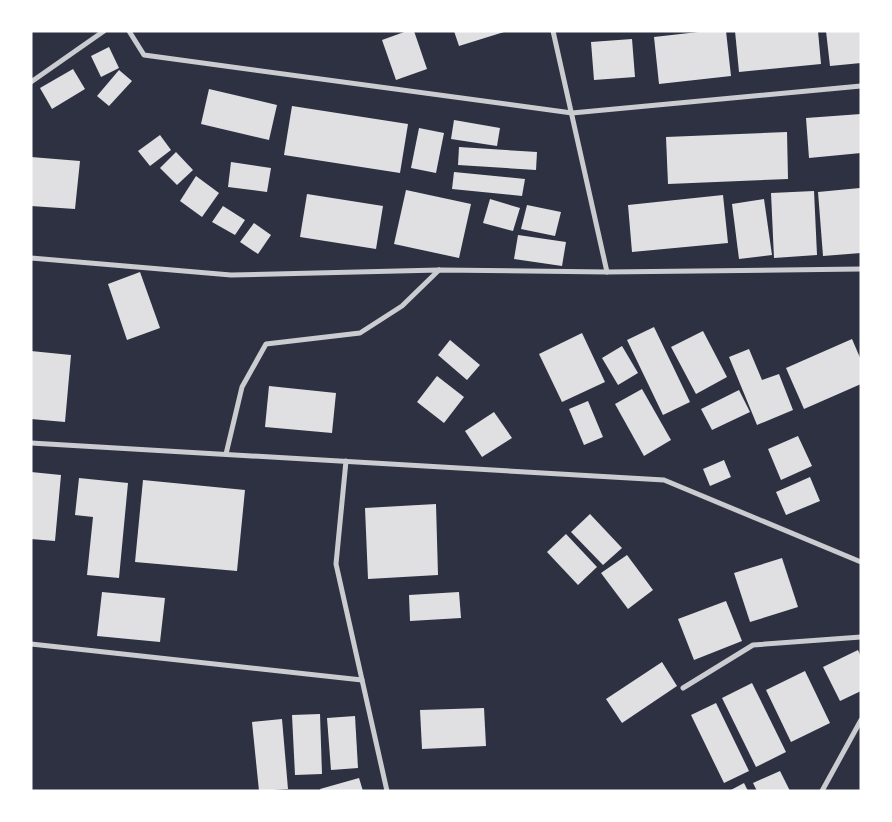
<svg xmlns="http://www.w3.org/2000/svg" width="892" height="822" viewBox="0 0 892 822" font-family="'Exo 2',sans-serif">
<style>
.building{fill:#e0e0e3}
.lines{fill:none;stroke-linecap:round;stroke-linejoin:round}
.minor{stroke:#caccd0;stroke-width:5}
</style>
<rect width="100%" height="100%" fill="#2d3142"/>
<g class="building">
<path d="M 407,31 L 414,31 L 427,69 L 396,80 L 382,40 Z"/>
<path d="M 454,31 L 504,31 L 504,32 L 459,46 Z"/>
<path d="M 707,31 L 726,31 L 731,76 L 659,84 L 654,37 Z"/>
<path d="M 735,31 L 818,31 L 821,64 L 739,72 Z"/>
<path d="M 826,31 L 861,31 L 861,63 L 830,66 Z"/>
<path d="M 632,39 L 635,77 L 594,80 L 591,42 Z"/>
<path d="M 109,47 L 119,68 L 101,77 L 91,56 Z"/>
<path d="M 73,69 L 85,89 L 52,109 L 40,88 Z"/>
<path d="M 119,70 L 132,81 L 109,106 L 97,96 Z"/>
<path d="M 209,89 L 277,105 L 269,140 L 201,124 Z"/>
<path d="M 292,106 L 408,124 L 400,173 L 284,155 Z"/>
<path d="M 861,114 L 861,153 L 809,158 L 806,118 Z"/>
<path d="M 454,120 L 500,128 L 497,146 L 451,139 Z"/>
<path d="M 419,128 L 444,133 L 436,173 L 411,168 Z"/>
<path d="M 787,132 L 788,179 L 668,184 L 666,137 Z"/>
<path d="M 160,135 L 171,150 L 150,166 L 138,151 Z"/>
<path d="M 459,147 L 537,152 L 536,170 L 458,165 Z"/>
<path d="M 176,152 L 193,170 L 177,185 L 160,168 Z"/>
<path d="M 31,157 L 80,161 L 75,209 L 31,206 Z"/>
<path d="M 231,162 L 271,168 L 267,192 L 228,187 Z"/>
<path d="M 454,172 L 525,179 L 522,196 L 452,189 Z"/>
<path d="M 196,176 L 219,193 L 202,217 L 180,201 Z"/>
<path d="M 860,188 L 861,253 L 823,256 L 818,192 Z"/>
<path d="M 406,190 L 471,204 L 459,258 L 394,244 Z"/>
<path d="M 814,191 L 817,255 L 774,258 L 771,193 Z"/>
<path d="M 307,194 L 383,206 L 376,249 L 300,237 Z"/>
<path d="M 723,195 L 728,243 L 632,252 L 628,205 Z"/>
<path d="M 490,199 L 520,208 L 513,231 L 483,223 Z"/>
<path d="M 764,199 L 772,255 L 739,259 L 732,204 Z"/>
<path d="M 527,205 L 561,212 L 555,236 L 521,229 Z"/>
<path d="M 223,206 L 245,220 L 235,235 L 212,222 Z"/>
<path d="M 254,223 L 271,235 L 258,254 L 240,242 Z"/>
<path d="M 518,235 L 566,242 L 562,266 L 514,259 Z"/>
<path d="M 140,272 L 160,328 L 127,340 L 108,284 Z"/>
<path d="M 654,327 L 690,402 L 663,415 L 627,340 Z"/>
<path d="M 703,331 L 727,377 L 696,394 L 671,347 Z"/>
<path d="M 582,333 L 605,382 L 562,402 L 539,354 Z"/>
<path d="M 852,339 L 861,360 L 861,384 L 804,409 L 786,368 Z"/>
<path d="M 450,340 L 480,365 L 467,380 L 438,355 Z"/>
<path d="M 622,346 L 638,373 L 618,385 L 602,358 Z"/>
<path d="M 749,349 L 762,380 L 779,374 L 793,410 L 757,425 L 729,357 Z"/>
<path d="M 31,351 L 71,355 L 65,422 L 31,419 Z"/>
<path d="M 437,376 L 464,397 L 444,423 L 417,402 Z"/>
<path d="M 269,386 L 336,393 L 332,433 L 265,427 Z"/>
<path d="M 642,389 L 671,440 L 644,456 L 615,404 Z"/>
<path d="M 739,390 L 750,412 L 712,430 L 701,409 Z"/>
<path d="M 588,401 L 603,437 L 584,445 L 569,409 Z"/>
<path d="M 494,412 L 512,438 L 482,457 L 465,431 Z"/>
<path d="M 798,436 L 812,466 L 781,480 L 768,449 Z"/>
<path d="M 724,460 L 731,477 L 710,486 L 703,469 Z"/>
<path d="M 31,472 L 61,475 L 55,541 L 31,539 Z"/>
<path d="M 810,477 L 820,501 L 786,515 L 776,492 Z"/>
<path d="M 79,478 L 128,483 L 119,578 L 87,575 L 93,517 L 75,515 Z"/>
<path d="M 143,480 L 245,490 L 237,571 L 135,562 Z"/>
<path d="M 436,504 L 438,575 L 368,579 L 365,508 Z"/>
<path d="M 590,514 L 622,548 L 603,565 L 571,532 Z"/>
<path d="M 566,534 L 597,567 L 578,585 L 547,552 Z"/>
<path d="M 627,555 L 653,590 L 628,609 L 601,573 Z"/>
<path d="M 782,558 L 798,607 L 750,622 L 734,573 Z"/>
<path d="M 102,592 L 165,598 L 160,642 L 97,636 Z"/>
<path d="M 459,592 L 461,618 L 410,621 L 409,595 Z"/>
<path d="M 726,601 L 742,641 L 694,660 L 678,619 Z"/>
<path d="M 858,650 L 861,657 L 861,691 L 840,701 L 823,667 Z"/>
<path d="M 662,662 L 677,686 L 622,723 L 606,699 Z"/>
<path d="M 805,671 L 830,723 L 791,742 L 766,690 Z"/>
<path d="M 752,683 L 786,752 L 756,767 L 722,698 Z"/>
<path d="M 716,703 L 749,771 L 724,783 L 691,715 Z"/>
<path d="M 484,708 L 486,746 L 422,749 L 420,710 Z"/>
<path d="M 320,714 L 322,774 L 295,775 L 292,715 Z"/>
<path d="M 355,716 L 358,768 L 331,770 L 327,718 Z"/>
<path d="M 282,719 L 288,789 L 259,791 L 252,722 Z"/>
<path d="M 780,771 L 790,791 L 757,791 L 753,783 Z"/>
<path d="M 359,778 L 363,791 L 321,791 L 320,789 Z"/>
<path d="M 744,783 L 748,791 L 729,791 Z"/>
</g>
<g class="lines">
<g class="minor">
<path d="M 129,31 L 144,55 L 572,113 L 861,86"/>
<path d="M 553,31 L 607,272"/>
<path d="M 31,82 L 104,31"/>
<path d="M 31,258 L 231,275 L 439,270 L 607,272 L 861,269"/>
<path d="M 31,443 L 664,480 L 861,562"/>
<path d="M 226,454 L 242,387 L 266,344 L 360,333 L 402,306 L 439,270"/>
<path d="M 346,461 L 336,564 L 387,791"/>
<path d="M 31,644 L 362,680"/>
<path d="M 683,688 L 753,645 L 861,637"/>
<path d="M 822,791 L 861,720"/>
</g>
</g>
<rect width="892" height="822" fill="none" stroke="#ffffff" stroke-width="65"/>
</svg>
